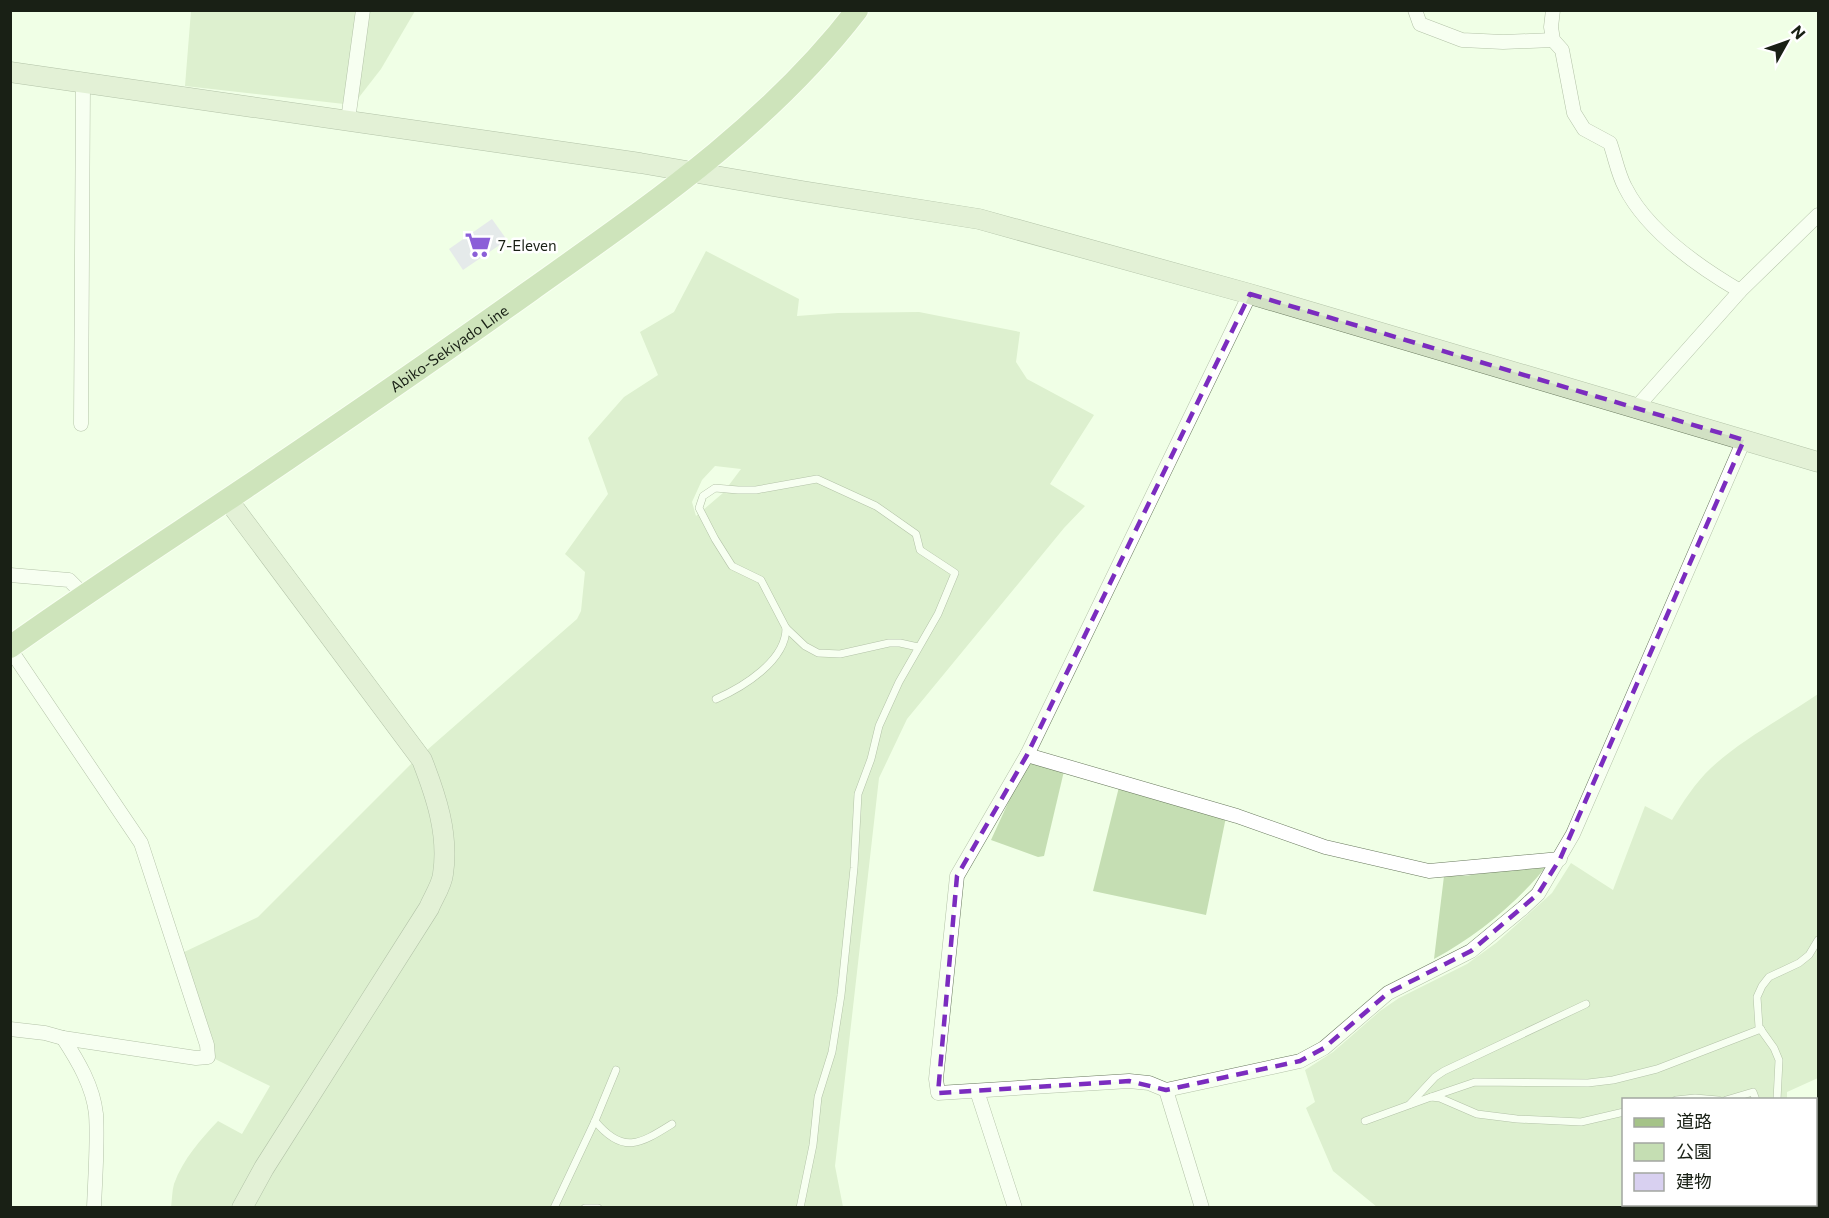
<svg xmlns="http://www.w3.org/2000/svg" width="1829" height="1218" viewBox="0 0 1829 1218" font-family="Commissioner,'Noto Sans JP',sans-serif">
<style>
.green{fill:#c5deb3;fill-rule:evenodd}
.building{fill:#d8d0f0}
.lines{fill:none;stroke-linecap:round;stroke-linejoin:round}
.lane-casing{stroke:#69795e;stroke-width:8}
.street-casing{stroke:#69795e;stroke-width:15}
.secondary-casing{stroke:#69795e;stroke-width:21}
.primary-casing{stroke:#fff;stroke-width:24}
.lane{stroke:#fff;stroke-width:7}
.street{stroke:#fff;stroke-width:14}
.secondary{stroke:#d2e1c4;stroke-width:20}
.primary{stroke:#a5c388;stroke-width:22}
.marked{fill:none;stroke:#7b2cbf;stroke-width:4.5;stroke-dasharray:12 8;stroke-linejoin:round}
.labels{text-anchor:middle;dominant-baseline:central;stroke-width:5;stroke-linejoin:round;paint-order:stroke}
.poi-label{font-size:15px;fill:#192015;stroke:#fff;text-anchor:start}
.street-label{font-size:15px;fill:#192015;stroke:#fff}
</style>
<rect width="100%" height="100%" fill="#f0ffe6"/>
<g class="green">
<path d="M 191,11 L 415,11 L 381,69 L 353,105 L 185,86 Z"/>
<path d="M 706,251 L 799,299 L 797,316 L 838,313 L 919,312 L 1020,332 L 1016,362 L 1027,379 L 1094,415 L 1050,484 L 1085,506 L 1064,528 L 907,719 L 879,778 L 835,1166 L 843,1207 L 171,1208 C 172,1200 172,1191 174,1184 C 183,1159 201,1139 218,1121 L 242,1134 L 270,1086 L 215,1059 L 180,954 L 258,917 L 410,765 L 577,619 L 581,611 L 585,572 L 565,554 L 608,494 L 588,438 L 624,397 L 658,375 L 640,332 L 674,312 ZM 715,466 L 741,469 L 723,493 L 696,516 L 692,502 L 702,480 Z"/>
<path d="M 1818,694 L 1818,1078 L 1787,1092 L 1787,1099 L 1624,1100 L 1624,1204 L 1666,1205 L 1666,1207 L 1377,1207 L 1333,1171 L 1306,1108 L 1315,1102 L 1305,1070 L 1333,1052 L 1380,1011 L 1399,998 L 1467,964 L 1496,943 L 1552,893 L 1571,863 L 1613,890 L 1645,806 L 1672,820 C 1683,802 1695,783 1711,768 C 1742,739 1783,718 1818,694 Z"/>
<path d="M 1030,762 L 1064,771 L 1044,856 L 1038,857 L 991,840 L 1025,766 Z"/>
<path d="M 1119,787 L 1226,817 L 1206,915 L 1093,891 Z"/>
<path d="M 1549,863 C 1518,902 1478,935 1434,959 L 1444,876 L 1465,876 Z"/>
<path d="M 1818,1170 L 1818,1207 L 1669,1208 L 1668,1205 L 1816,1204 L 1816,1171 Z"/>
</g>
<path class="building" d="M 492,219 L 507,240 L 463,270 L 449,249 Z"/>
<g class="lines">
<g class="lane-casing">
<g id="lane">
<path d="M 716,699 C 743,687 786,661 786,628"/>
<path d="M 1431,1097 L 1475,1082 L 1588,1083 L 1613,1080 L 1657,1069 L 1761,1029"/>
<path d="M 1676,1100 L 1695,1098 L 1718,1100"/>
<path d="M 1726,1100 L 1753,1092 L 1756,1100"/>
<path d="M 1777,1100 L 1779,1060 L 1774,1048 L 1759,1027 L 1757,997 L 1762,986 L 1769,977 L 1799,963 L 1809,955 L 1818,940"/>
<path d="M 1410,1104 L 1435,1077 L 1444,1071 L 1586,1004"/>
<path d="M 595,1121 C 623,1155 640,1144 672,1124"/>
<path d="M 1365,1121 L 1431,1097 L 1440,1098 L 1477,1114 L 1517,1119 L 1581,1122 L 1624,1112"/>
<path d="M 1816,1193 L 1818,1196"/>
<path d="M 554,1208 L 595,1121 L 616,1070"/>
<path d="M 585,1208 L 598,1208"/>
<path d="M 800,1208 L 813,1145 L 818,1097 L 832,1052 L 841,995 L 854,868 L 858,794 L 871,759 L 879,726 L 899,682 L 938,614 L 955,573 L 920,550 L 916,534 L 876,506 L 817,479 L 756,490 L 738,490 L 715,488 L 703,496 L 699,508 L 715,539 L 732,566 L 761,580 L 786,628 L 805,646 L 818,653 L 840,654 L 889,643 L 900,643 L 918,647"/>
</g>
</g>
<g class="street-casing">
<g id="street">
<path d="M 1415,10 L 1420,24 L 1462,40 L 1503,42 L 1553,40"/>
<path d="M 1553,10 L 1551,27 L 1553,40 L 1562,50 L 1574,113 L 1584,129 L 1610,143 C 1615,157 1618,174 1625,187 C 1647,231 1699,267 1740,291"/>
<path d="M 348,120 L 363,10"/>
<path d="M 1636,408 L 1740,291 L 1818,215"/>
<path d="M 81,424 L 83,83"/>
<path d="M 10,575 L 69,580 L 84,595"/>
<path d="M 10,649 L 141,843 L 207,1045 L 208,1057 L 196,1058 L 63,1038 L 45,1033 L 10,1029"/>
<path d="M 1027,755 L 1237,816 L 1325,847 L 1429,871 L 1560,859"/>
<path d="M 63,1038 C 78,1061 93,1086 96,1114 C 98,1142 95,1179 94,1208"/>
<path d="M 1166,1090 L 1149,1083 L 1129,1081 L 938,1093 L 936,1079 L 957,876 L 1027,755 L 1250,294"/>
<path d="M 977,1091 L 1015,1208"/>
<path d="M 1202,1208 L 1166,1090 L 1300,1061 L 1324,1048 L 1388,993 L 1471,951 L 1523,908 L 1538,894 L 1573,834 L 1744,440"/>
</g>
</g>
<g class="secondary-casing">
<g id="secondary">
<path d="M 10,72 L 640,163 L 802,191 L 979,219 L 1250,294 L 1818,462"/>
<path d="M 228,500 L 422,760 C 436,796 449,834 443,874 C 442,885 433,898 429,908 L 264,1168 L 242,1208"/>
</g>
</g>
<g class="primary-casing">
<g id="primary">
<path id="s1" d="M 10,647 C 87,592 166,541 245,488 C 341,423 436,358 530,291 C 648,207 768,126 857,10"/>
</g>
</g>
<use href="#lane" class="lane"/>
<use href="#street" class="street"/>
<use href="#secondary" class="secondary"/>
<use href="#primary" class="primary"/>
</g>
<path d="M0 0H1829V1218H0ZM 1250,294 L 1744,440 L 1560,859 L 1538,894 L 1471,951 L 1388,993 L 1324,1048 L 1300,1061 L 1166,1090 L 1129,1081 L 938,1093 L 957,876 L 1027,755 Z" fill="#f0ffe6" fill-opacity=".55" fill-rule="evenodd"/>
<path class="marked" d="M 1250,294 L 1744,440 L 1560,859 L 1538,894 L 1471,951 L 1388,993 L 1324,1048 L 1300,1061 L 1166,1090 L 1129,1081 L 938,1093 L 957,876 L 1027,755 Z"/>
<defs>
<g id="supermarket-bare" transform="scale(2.07)"><path d="M-6-5.5h2.5l.6 2H6L4.5 2H-2.5L-4.4-4H-6ZM-1.5 3.2a1.3 1.3 0 1 0 .1 0ZM3 3.2a1.3 1.3 0 1 0 .1 0Z" fill="#8b5ed8" stroke="#fff" stroke-width="2.5" paint-order="stroke"/></g>
</defs>
<g fill-rule="evenodd">
<use href="#supermarket-bare" x="478" y="245"/>
</g>
<g class="labels">
<g class="poi-label">
<text x="498" y="245">7-Eleven</text>
</g>
<g class="street-label">
<text stroke="none"><textPath href="#s1" startOffset="531">Abiko-Sekiyado Line</textPath></text>
</g>
</g>
<rect width="1829" height="1218" fill="none" stroke="#192015" stroke-width="24"/>
<rect x="1622" y="1098" width="195" height="108" fill="#ffffff" stroke="#a3a6a1" stroke-width="1.5"/>
<rect x="1634" y="1118" width="30" height="9" fill="#a5c388" stroke="#a3a6a1" stroke-width="1.5"/>
<text x="1676" y="1128" font-size="18" fill="#192015">道路</text>
<rect x="1634" y="1143" width="30" height="18" fill="#c5deb3" stroke="#a3a6a1" stroke-width="1.5"/>
<text x="1676" y="1158" font-size="18" fill="#192015">公園</text>
<rect x="1634" y="1173" width="30" height="18" fill="#d8d0f0" stroke="#a3a6a1" stroke-width="1.5"/>
<text x="1676" y="1188" font-size="18" fill="#192015">建物</text>
<g transform="translate(1787 42) rotate(50)" stroke="#ffffff" stroke-width="4.5" paint-order="stroke">
<path d="M0-4.5L10 22L0 15L-10 22Z" fill="#192015"/>
<text y="-9" font-size="16" font-weight="bold" text-anchor="middle" fill="#192015">N</text>
</g>
</svg>
